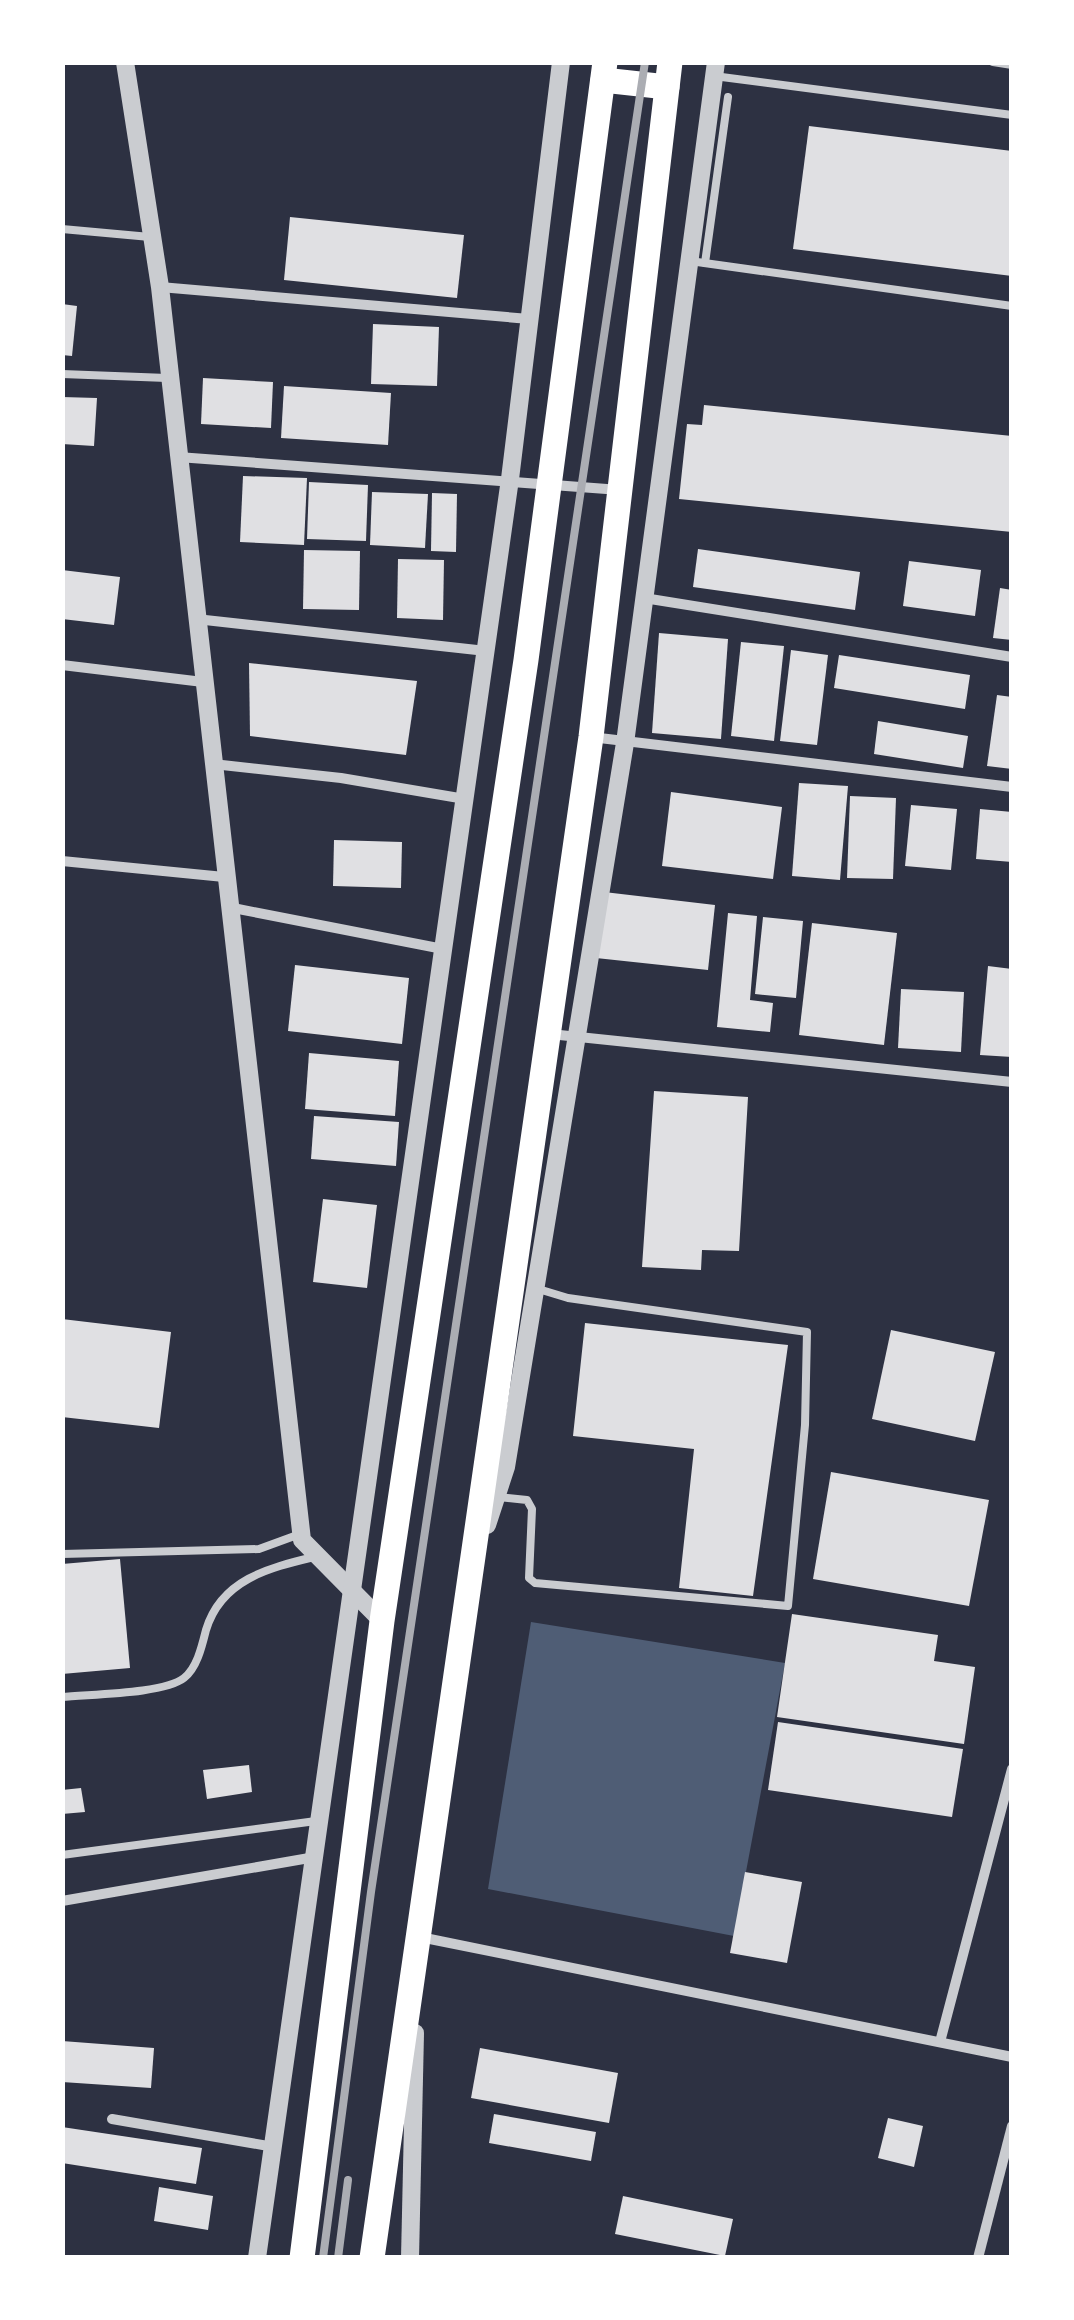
<svg xmlns="http://www.w3.org/2000/svg" width="1074" height="2320" viewBox="0 0 1074 2320" font-family="'Fira Sans',sans-serif">
<style>
.water{fill:#4f5d75}
.building{fill:#e0e0e3}
.lines{fill:none;stroke-linecap:round;stroke-linejoin:round}
.service{stroke:#caccd0;stroke-width:8}
.minor{stroke:#caccd0;stroke-width:10}
.tertiary{stroke:#caccd0;stroke-width:18}
.primary{stroke:#fff;stroke-width:25}
.rail{stroke:#abadb3;stroke-width:8}
</style>
<rect width="100%" height="100%" fill="#2d3142"/>
<path class="water" d="M 531,1622 L 785,1663 L 734,1936 L 488,1889 Z"/>
<g class="building">
<path d="M 809,126 L 1012,151 L 1012,276 L 793,249 Z"/>
<path d="M 290,217 L 464,235 L 457,298 L 284,280 Z"/>
<path d="M 62,304 L 77,306 L 72,356 L 62,355 Z"/>
<path d="M 373,324 L 439,327 L 437,386 L 371,384 Z"/>
<path d="M 203,378 L 273,382 L 271,428 L 201,424 Z"/>
<path d="M 284,386 L 391,393 L 388,445 L 281,438 Z"/>
<path d="M 62,397 L 97,398 L 94,446 L 62,444 Z"/>
<path d="M 704,405 L 1012,436 L 1012,532 L 679,499 L 687,424 L 702,425 Z"/>
<path d="M 243,476 L 307,478 L 304,545 L 240,542 Z"/>
<path d="M 309,482 L 368,485 L 366,541 L 307,539 Z"/>
<path d="M 372,492 L 428,494 L 425,548 L 370,545 Z"/>
<path d="M 432,493 L 457,494 L 456,552 L 431,551 Z"/>
<path d="M 698,549 L 860,572 L 855,610 L 693,587 Z"/>
<path d="M 304,550 L 360,551 L 359,610 L 303,609 Z"/>
<path d="M 398,559 L 444,560 L 443,620 L 397,618 Z"/>
<path d="M 909,561 L 981,570 L 975,616 L 903,606 Z"/>
<path d="M 62,570 L 120,577 L 114,625 L 62,619 Z"/>
<path d="M 1000,588 L 1012,590 L 1012,640 L 993,638 Z"/>
<path d="M 659,633 L 728,639 L 721,739 L 652,733 Z"/>
<path d="M 741,642 L 784,646 L 774,741 L 731,736 Z"/>
<path d="M 791,650 L 828,655 L 817,745 L 780,741 Z"/>
<path d="M 839,655 L 970,675 L 965,709 L 834,688 Z"/>
<path d="M 249,663 L 417,681 L 406,755 L 250,736 Z"/>
<path d="M 997,695 L 1012,697 L 1012,769 L 987,766 Z"/>
<path d="M 878,721 L 968,736 L 963,768 L 874,754 Z"/>
<path d="M 799,783 L 848,786 L 840,880 L 792,876 Z"/>
<path d="M 671,792 L 782,807 L 773,879 L 662,866 Z"/>
<path d="M 850,796 L 896,798 L 893,879 L 847,878 Z"/>
<path d="M 911,805 L 957,809 L 951,870 L 905,866 Z"/>
<path d="M 980,809 L 1012,812 L 1012,862 L 976,859 Z"/>
<path d="M 334,840 L 402,842 L 401,888 L 333,886 Z"/>
<path d="M 604,892 L 715,905 L 708,970 L 596,958 Z"/>
<path d="M 728,913 L 757,916 L 750,1000 L 773,1003 L 770,1032 L 717,1027 Z"/>
<path d="M 763,917 L 803,921 L 796,998 L 755,994 Z"/>
<path d="M 812,923 L 897,933 L 884,1045 L 799,1035 Z"/>
<path d="M 295,965 L 409,978 L 402,1044 L 288,1031 Z"/>
<path d="M 988,966 L 1012,969 L 1012,1057 L 980,1055 Z"/>
<path d="M 901,989 L 964,992 L 961,1052 L 898,1048 Z"/>
<path d="M 309,1053 L 399,1061 L 395,1116 L 305,1109 Z"/>
<path d="M 654,1091 L 748,1097 L 739,1251 L 702,1250 L 701,1270 L 642,1267 Z"/>
<path d="M 314,1116 L 399,1122 L 396,1166 L 311,1159 Z"/>
<path d="M 323,1199 L 377,1205 L 367,1288 L 313,1282 Z"/>
<path d="M 62,1319 L 171,1332 L 159,1428 L 62,1417 Z"/>
<path d="M 585,1323 L 788,1345 L 753,1596 L 679,1588 L 694,1449 L 573,1436 Z"/>
<path d="M 891,1330 L 995,1352 L 975,1441 L 872,1419 Z"/>
<path d="M 831,1472 L 989,1500 L 969,1606 L 813,1579 Z"/>
<path d="M 120,1559 L 130,1668 L 62,1674 L 62,1564 Z"/>
<path d="M 792,1614 L 938,1635 L 934,1661 L 975,1667 L 964,1744 L 777,1717 Z"/>
<path d="M 778,1722 L 963,1749 L 952,1817 L 768,1790 Z"/>
<path d="M 249,1765 L 252,1792 L 207,1799 L 203,1770 Z"/>
<path d="M 81,1788 L 85,1812 L 62,1814 L 62,1790 Z"/>
<path d="M 745,1872 L 802,1882 L 787,1963 L 730,1953 Z"/>
<path d="M 62,2041 L 154,2048 L 151,2088 L 62,2082 Z"/>
<path d="M 480,2048 L 618,2073 L 609,2123 L 471,2098 Z"/>
<path d="M 494,2114 L 596,2132 L 591,2161 L 489,2143 Z"/>
<path d="M 888,2118 L 923,2126 L 914,2167 L 878,2158 Z"/>
<path d="M 62,2127 L 202,2148 L 196,2184 L 62,2163 Z"/>
<path d="M 159,2187 L 213,2196 L 208,2230 L 154,2221 Z"/>
<path d="M 623,2196 L 733,2219 L 725,2256 L 615,2234 Z"/>
</g>
<g class="lines">
<g class="service">
<path d="M 993,62 L 1012,65"/>
<path d="M 714,76 L 1012,115"/>
<path d="M 62,229 L 150,237"/>
<path d="M 690,261 L 1012,306"/>
<path d="M 705,263 L 728,97"/>
<path d="M 62,374 L 167,378"/>
<path d="M 499,1497 L 527,1500 L 532,1509 L 529,1578 L 535,1583 L 788,1606 L 805,1425 L 807,1332 L 568,1298 L 535,1288"/>
<path d="M 62,1554 L 259,1549 L 300,1534"/>
<path d="M 62,1697 C 89,1694 164,1694 184,1678 C 197,1668 202,1646 206,1630 C 221,1580 268,1568 314,1557"/>
<path d="M 62,1855 L 316,1821"/>
</g>
<g class="minor">
<path d="M 160,287 L 529,319"/>
<path d="M 178,457 L 620,490"/>
<path d="M 644,598 L 1012,657"/>
<path d="M 196,619 L 486,651"/>
<path d="M 62,665 L 203,682"/>
<path d="M 591,737 L 1012,787"/>
<path d="M 213,764 L 341,778 L 465,799"/>
<path d="M 62,861 L 224,877"/>
<path d="M 228,907 L 443,949"/>
<path d="M 550,1034 L 1012,1082"/>
<path d="M 62,1901 L 315,1857"/>
<path d="M 420,1937 L 1012,2057"/>
<path d="M 940,2042 L 1012,1769"/>
<path d="M 112,2119 L 274,2147"/>
<path d="M 978,2258 L 1012,2126"/>
</g>
<g class="tertiary">
<path d="M 125,62 L 160,287 L 302,1540 L 382,1621"/>
<path d="M 487,1525 L 506,1467 L 625,743 L 716,62"/>
<path d="M 257,2258 L 510,479 L 561,62"/>
<path d="M 410,2258 L 415,2033"/>
</g>
<g class="primary">
<path d="M 603,80 L 667,87"/>
<path d="M 302,2258 L 382,1621 L 526,660 L 605,62"/>
<path d="M 372,2258 L 591,737 L 670,62"/>
</g>
<g class="rail">
<path d="M 323,2258 L 371,1892 L 645,62"/>
<path d="M 338,2258 L 348,2180"/>
</g>
</g>
<rect width="1074" height="2320" fill="none" stroke="#ffffff" stroke-width="130"/>
</svg>
